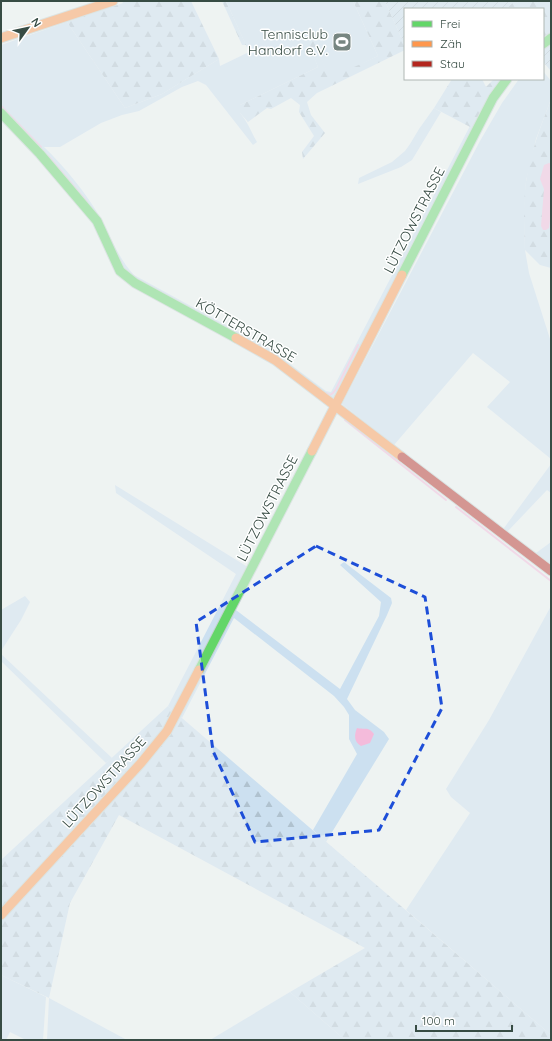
<svg xmlns="http://www.w3.org/2000/svg" width="552" height="1041" viewBox="0 0 552 1041" font-family="Quicksand,sans-serif">
<style>
.grass{fill:#cce0f0}
.forest{fill:url(#forest-firs)}
.garden{fill:url(#garden-furrows)}
.water{fill:#f4bbdb}
.lines{fill:none;stroke-linecap:round;stroke-linejoin:round}
.stream{stroke:#f4bbdb;stroke-width:2}
.fast-casing{stroke:#c4d3d0;stroke-width:11}
.slow-casing{stroke:#c4d3d0;stroke-width:11}
.jam-casing{stroke:#c4d3d0;stroke-width:11}
.fast{stroke:#63d668;stroke-width:9}
.slow{stroke:#ff974d;stroke-width:9}
.jam{stroke:#b3261e;stroke-width:9}
.marked{fill:none;stroke:#1d4ed8;stroke-width:3;stroke-dasharray:8 5;stroke-linejoin:round}
.labels{text-anchor:middle;dominant-baseline:central;stroke-width:3;stroke-linejoin:round;paint-order:stroke}
.poi-label{font-size:14px;fill:#374c44;stroke:#fff;text-anchor:end}
.street-label{font-size:14px;fill:#374c44;stroke:#fff}
</style>
<defs>
<pattern id="forest-firs" width="22" height="20" patternUnits="userSpaceOnUse"><rect width="22" height="20" fill="#cce0f0"/><path d="M5 1l3.5 6h-7zM16 11l3.5 6h-7z" fill="#b0c2cf"/></pattern>
<pattern id="garden-furrows" width="10" height="10" patternUnits="userSpaceOnUse"><rect width="10" height="10" fill="#cce0f0"/><path d="M-1 1l2-2M0 10L10 0M9 11l2-2" fill="none" stroke="#b0c2cf"/></pattern>
</defs>
<rect width="100%" height="100%" fill="#eef3f2"/>
<g class="grass">
<path d="M 226,1 L 353,1 L 378,56 L 330,79 L 307,28 L 303,29 L 318,67 L 240,105 L 240,113 C 248,122 251,132 257,142 L 253,145 L 206,85 L 198,81 L 182,87 L 139,111 L 122,115 L 101,123 L 60,147 L 44,147 C 65,167 87,194 101,219 C 111,238 119,259 134,275 L 270,349 L 326,391 L 331,392 L 470,126 L 472,128 L 337,395 L 333,398 L 326,398 L 275,360 L 120,271 L 97,221 L 1,110 L 1,45 L 67,22 L 125,108 L 162,94 L 219,59 L 220,66 L 249,52 Z"/>
<path d="M 543,71 L 551,81 L 551,99 L 536,139 L 526,181 L 524,214 L 525,250 L 529,273 L 551,342 L 551,459 L 487,407 L 510,382 L 473,353 L 394,445 L 342,404 L 480,141 L 502,103 L 519,79 L 543,79 Z"/>
<path d="M 434,108 L 441,112 L 412,160 L 401,167 L 358,184 L 359,178 L 392,162 L 405,151 L 410,144 L 419,129 Z"/>
<path d="M 551,464 L 551,493 L 547,490 L 507,532 L 504,528 Z"/>
<path d="M 115,485 L 251,569 L 232,607 L 340,689 L 379,616 L 381,602 L 340,565 L 344,562 L 391,598 L 392,603 L 387,615 L 347,699 L 355,710 L 384,732 L 389,739 L 326,842 L 313,830 L 357,754 L 349,739 L 349,715 L 344,707 L 334,696 L 234,618 L 182,718 L 168,706 L 236,574 L 116,493 Z"/>
<path d="M 551,542 L 551,564 L 536,553 Z"/>
<path d="M 25,596 L 30,602 L 21,620 L 1,651 L 1,610 Z"/>
<path d="M 551,606 L 551,1035 L 406,910 L 470,813 L 451,797 L 446,789 L 489,720 Z"/>
<path d="M 1,654 L 112,758 L 106,763 L 1,661 Z"/>
<path d="M 1,975 L 46,997 L 43,1040 L 26,1040 L 10,1032 L 6,1040 L 1,1040 Z"/>
<path d="M 290,992 L 345,1040 L 210,1040 Z"/>
<path d="M 49,998 L 127,1040 L 47,1040 Z"/>
</g>
<g class="forest">
<path d="M 122,1 L 191,1 L 219,59 L 162,94 L 125,108 L 67,22 L 123,3 Z"/>
<path d="M 222,1 L 226,1 L 246,45 L 242,45 Z"/>
<path d="M 353,1 L 385,1 L 404,44 L 405,43 L 405,50 L 317,93 L 307,102 L 311,115 L 325,133 L 303,159 L 302,152 L 314,136 L 299,112 L 300,105 L 291,98 L 271,109 L 267,108 L 248,122 L 240,113 L 240,105 L 318,67 L 302,29 L 307,27 L 330,78 L 378,56 Z"/>
<path d="M 514,1 L 549,1 L 551,3 L 551,32 L 543,38 L 543,9 L 506,9 Z"/>
<path d="M 452,79 L 482,79 L 486,87 L 494,79 L 503,79 L 492,92 L 472,128 L 434,108 Z"/>
<path d="M 551,99 L 551,268 L 540,265 L 525,250 C 524,227 523,205 526,182 C 530,153 541,126 551,99 Z"/>
<path d="M 168,706 L 551,1035 L 551,1040 L 345,1040 L 290,992 L 365,948 L 119,815 L 70,903 L 49,998 L 1,975 L 1,860 Z"/>
</g>
<g class="garden">
<path d="M 385,1 L 514,1 L 514,2 L 506,9 L 405,9 L 405,43 L 404,44 Z"/>
<path d="M 551,43 L 551,71 L 543,62 L 543,49 Z"/>
</g>
<g class="water">
<path d="M 549,163 L 551,164 L 551,212 L 549,228 L 546,230 L 543,230 L 541,226 L 544,189 L 540,179 L 544,165 Z"/>
<path d="M 357,728 C 366,730 368,726 374,734 L 370,743 L 361,746 C 354,742 354,735 357,728 Z"/>
</g>
<g class="lines">
<g class="stream">
<path d="M 1,106 L 41,147"/>
<path d="M 48,156 L 87,202"/>
<path d="M 326,393 L 330,395 L 333,393 L 336,389 L 358,345"/>
<path d="M 345,420 L 446,500"/>
<path d="M 456,507 L 551,581"/>
</g>
<g class="fast-casing">
<g id="fast">
<path d="M 543,44 L 551,38"/>
<path d="M 1,113 L 40,154 L 97,221 L 120,271 L 135,283 L 236,338"/>
<path d="M 402,275 L 493,98 L 507,79"/>
<path d="M 199,670 L 312,451"/>
</g>
</g>
<g class="slow-casing">
<g id="slow">
<path d="M 1,38 L 113,1"/>
<path d="M 236,338 L 275,360 L 402,457"/>
<path d="M 312,451 L 402,275"/>
<path d="M 1,915 L 141,763 L 167,731 L 199,670"/>
</g>
</g>
<g class="jam-casing">
<path id="jam" d="M 402,457 L 551,571"/>
</g>
<use href="#fast" class="fast"/>
<use href="#slow" class="slow"/>
<use href="#jam" class="jam"/>
</g>
<path d="M0 0H552V1041H0ZM 316,546 L 425,597 L 442,708 L 379,830 L 255,842 L 213,751 L 196,622 Z" fill="#eef3f2" fill-opacity=".55" fill-rule="evenodd"/>
<path class="marked" d="M 316,546 L 425,597 L 442,708 L 379,830 L 255,842 L 213,751 L 196,622 Z"/>
<defs>
<g id="stadium-square" transform="scale(1)"><rect x="-9" y="-9" width="18" height="18" rx="4" fill="#778681" stroke="#fff"/><path d="M0-5a6.5 5 0 1 0 0 10a6.5 5 0 1 0 0-10ZM-3.5-1.8h7v3.6h-7Z" fill="#fff"/></g>
</defs>
<g fill-rule="evenodd">
<use href="#stadium-square" x="342" y="42"/>
</g>
<g class="labels">
<g class="poi-label">
<text x="328" y="34">Tennisclub<tspan x="328" dy="16">Handorf e.V.</tspan></text>
</g>
<g class="street-label">
<text transform="translate(414 220) rotate(-63)">LÜTZOWSTRASSE</text>
<text transform="translate(246 330) rotate(30)">KÖTTERSTRASSE</text>
<text transform="translate(267 508) rotate(-63)">LÜTZOWSTRASSE</text>
<text transform="translate(104 782) rotate(-48)">LÜTZOWSTRASSE</text>
</g>
</g>
<rect width="552" height="1041" fill="none" stroke="#374c44" stroke-width="4"/>
<rect x="404" y="8" width="140" height="72" fill="#ffffff" stroke="#afb7b4"/>
<rect x="412" y="21" width="20" height="6" fill="#63d668" stroke="#afb7b4"/>
<text x="440" y="28" font-size="12" fill="#374c44">Frei</text>
<rect x="412" y="41" width="20" height="6" fill="#ff974d" stroke="#afb7b4"/>
<text x="440" y="48" font-size="12" fill="#374c44">Zäh</text>
<rect x="412" y="61" width="20" height="6" fill="#b3261e" stroke="#afb7b4"/>
<text x="440" y="68" font-size="12" fill="#374c44">Stau</text>
<g transform="translate(28 28) rotate(57)" stroke="#ffffff" stroke-width="3" paint-order="stroke">
<path d="M0-3L7 15L0 10L-7 15Z" fill="#374c44"/>
<text y="-6" font-size="11" font-weight="bold" text-anchor="middle" fill="#374c44">N</text>
</g>
<path d="M416 1025v6h96v-6" fill="none" stroke="#374c44" stroke-width="2"/>
<text x="422" y="1025" font-size="12" fill="#374c44" stroke="#ffffff" stroke-width="3" paint-order="stroke">100 m</text>
</svg>
